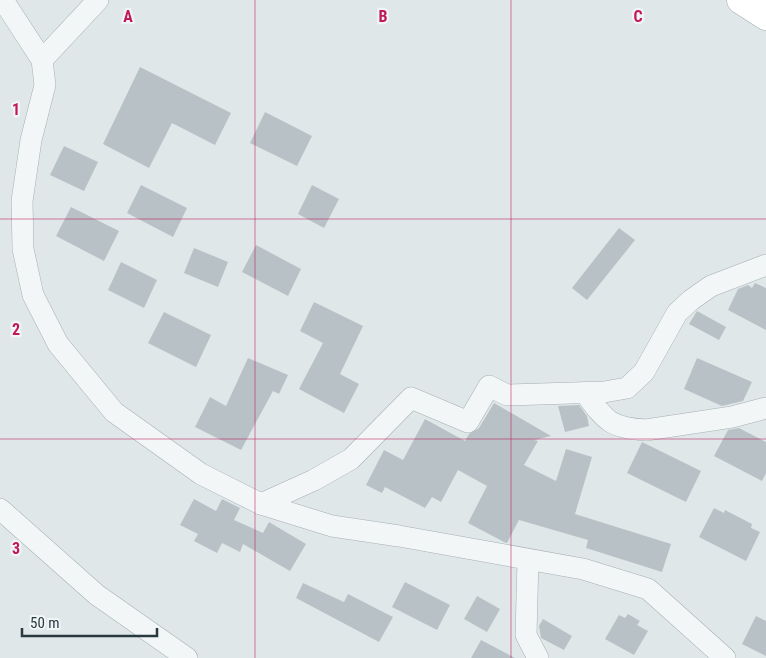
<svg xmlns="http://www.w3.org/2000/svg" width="766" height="658" viewBox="0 0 766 658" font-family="'Roboto Condensed',sans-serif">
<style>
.building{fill:#b8c2c6}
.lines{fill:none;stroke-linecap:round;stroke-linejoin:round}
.street-casing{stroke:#a5afb3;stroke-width:22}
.primary-casing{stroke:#a0afb5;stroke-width:29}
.street{stroke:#f3f6f7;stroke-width:21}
.primary{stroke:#fff;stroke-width:28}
.grid{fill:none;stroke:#c2185b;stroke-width:1;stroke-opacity:0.55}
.grid-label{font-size:16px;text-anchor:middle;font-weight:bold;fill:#c2185b;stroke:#f0f5f6;stroke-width:4.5;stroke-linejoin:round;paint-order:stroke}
</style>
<rect width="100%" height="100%" fill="#e0e7e9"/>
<g class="building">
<path d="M 140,67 L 231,113 L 215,145 L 172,123 L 149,168 L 103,144 Z"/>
<path d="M 265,112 L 312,136 L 297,166 L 250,143 Z"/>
<path d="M 64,146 L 98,162 L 84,191 L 50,175 Z"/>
<path d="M 141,185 L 187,208 L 173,237 L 127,213 Z"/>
<path d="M 312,185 L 339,199 L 324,228 L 298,214 Z"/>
<path d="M 71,207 L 119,231 L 104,261 L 56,236 Z"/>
<path d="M 619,228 L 635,240 L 587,300 L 572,288 Z"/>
<path d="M 256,245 L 301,269 L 288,296 L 242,272 Z"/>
<path d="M 194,248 L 228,262 L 218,287 L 184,273 Z"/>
<path d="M 121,262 L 157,280 L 144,308 L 108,290 Z"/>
<path d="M 755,283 L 766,288 L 766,330 L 728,310 L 738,289 L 748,285 L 752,288 Z"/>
<path d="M 314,302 L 363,326 L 340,374 L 359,384 L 344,413 L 299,389 L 323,343 L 300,331 Z"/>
<path d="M 697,311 L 726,327 L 719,340 L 689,324 Z"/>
<path d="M 164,312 L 211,335 L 196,367 L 148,343 Z"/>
<path d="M 248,358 L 288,375 L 279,394 L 273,391 L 241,450 L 195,427 L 210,397 L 226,406 Z"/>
<path d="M 697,358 L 752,382 L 743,401 L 722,406 L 684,389 Z"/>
<path d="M 494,403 L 551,436 L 534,440 L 538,441 L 524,465 L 556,481 L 566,449 L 592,457 L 575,514 L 671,544 L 662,572 L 586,548 L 588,540 L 519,520 L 507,543 L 504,542 L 468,523 L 487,486 L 458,470 L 441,502 L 432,497 L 425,508 L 385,487 L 382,493 L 366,485 L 384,450 L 403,460 L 425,419 L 465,441 L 469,434 L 479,428 Z"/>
<path d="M 579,405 L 587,416 L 589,426 L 565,432 L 558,406 Z"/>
<path d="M 739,428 L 766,442 L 766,473 L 762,481 L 714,456 L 728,430 Z"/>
<path d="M 642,442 L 701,471 L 686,502 L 627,473 Z"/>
<path d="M 194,499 L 216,511 L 222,499 L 240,508 L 234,520 L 263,533 L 269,522 L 306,544 L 290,571 L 243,544 L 240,552 L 222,543 L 217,553 L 194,541 L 198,534 L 180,525 Z"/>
<path d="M 714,508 L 724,513 L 725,510 L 752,524 L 751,528 L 760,532 L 746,561 L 699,537 Z"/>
<path d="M 405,582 L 450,605 L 437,630 L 392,607 Z"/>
<path d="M 303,583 L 344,602 L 348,594 L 393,617 L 379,642 L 296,598 Z"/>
<path d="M 477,596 L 500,609 L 487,632 L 464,619 Z"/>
<path d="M 628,614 L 640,621 L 637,625 L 648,631 L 634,655 L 605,639 L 619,615 L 625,618 Z"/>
<path d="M 756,616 L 766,621 L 766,656 L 742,644 Z"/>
<path d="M 543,619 L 572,636 L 564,650 L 541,638 L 539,626 Z"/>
<path d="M 481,640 L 515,658 L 471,658 Z"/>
</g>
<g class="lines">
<g class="street-casing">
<g id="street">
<path d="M 3,0 L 42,60 L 45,85 L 31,140 L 22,201 L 23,249 L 33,295 L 58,344 L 114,412 L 201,474 L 261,504 L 332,526 L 399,536 L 583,569 L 648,589 L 725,658"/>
<path d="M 42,60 L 98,0"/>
<path d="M 585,393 C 606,421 610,428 646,430 L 732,417 L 766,408"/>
<path d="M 261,504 L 314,480 L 351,459 L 411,398 L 468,422 L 489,386 L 507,395 L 604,392 L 627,388 L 644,372 L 677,313 L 691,300 L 711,286 L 766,265"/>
<path d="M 0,509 L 97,595 L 187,658"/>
<path d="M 528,560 L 526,635 L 538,658"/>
</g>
</g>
<g class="primary-casing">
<path id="primary" d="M 741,0 L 766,16"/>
</g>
<use href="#street" class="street"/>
<use href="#primary" class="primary"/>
</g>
<path class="grid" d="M 255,0 L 255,658M 511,0 L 511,658M 0,219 L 766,219M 0,439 L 766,439"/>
<g class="grid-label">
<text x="128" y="22">A</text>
<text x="383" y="22">B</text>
<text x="638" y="22">C</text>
<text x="16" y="115">1</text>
<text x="16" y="335">2</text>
<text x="16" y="554">3</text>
</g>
<path d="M22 628v8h135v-8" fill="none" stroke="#293940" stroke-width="2.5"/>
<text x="30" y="628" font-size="15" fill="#293940" stroke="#f0f5f6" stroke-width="4" paint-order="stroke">50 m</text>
</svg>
